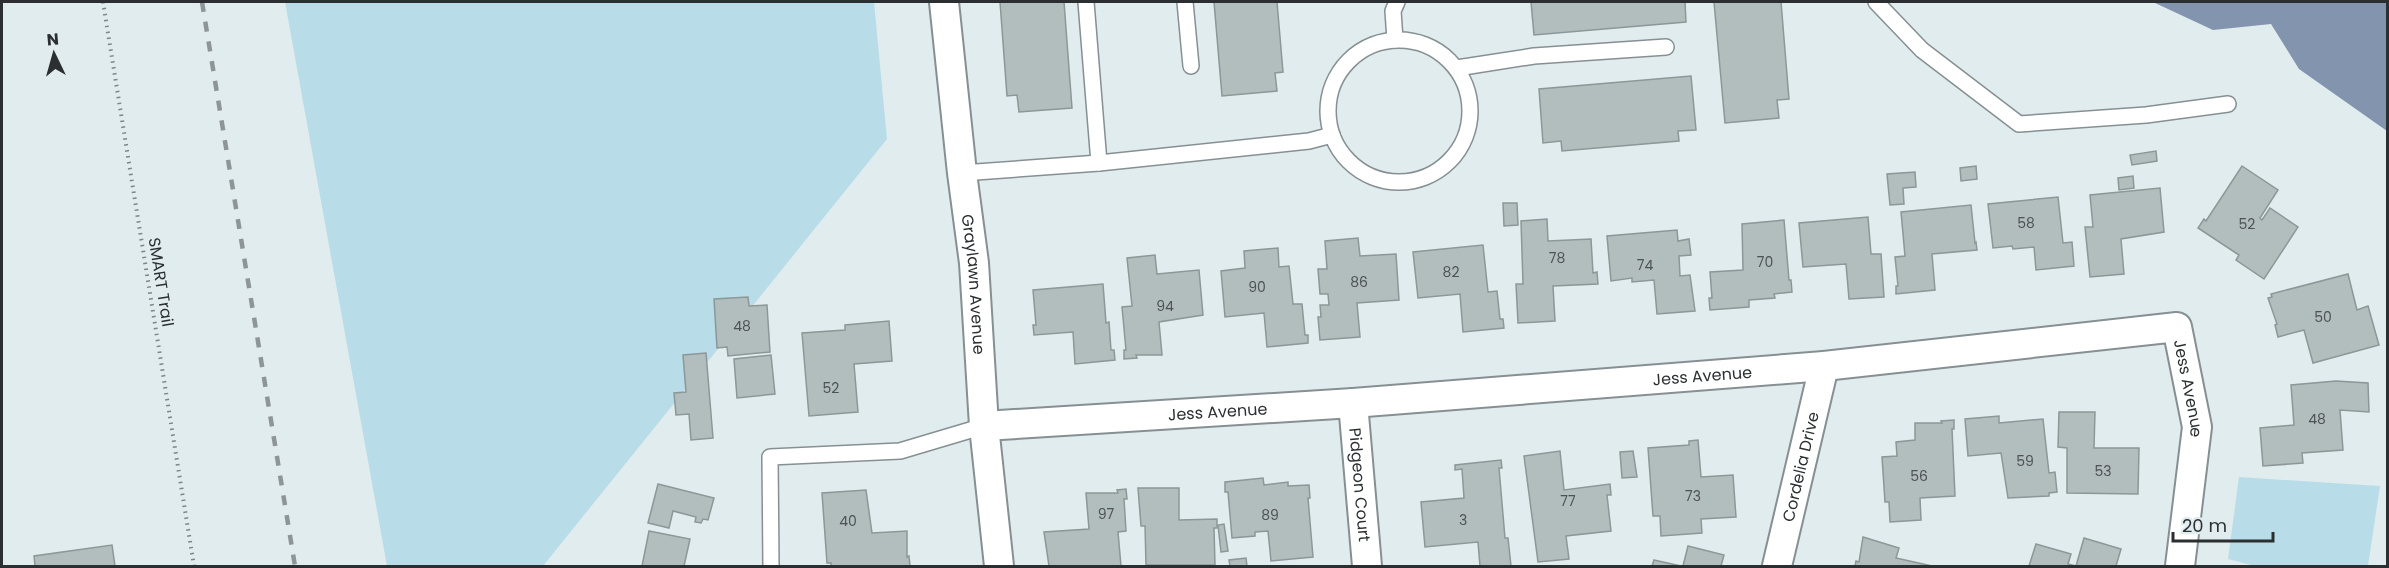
<svg xmlns="http://www.w3.org/2000/svg" width="2389" height="568" viewBox="0 0 2389 568" font-family="Poppins,sans-serif">
<style>
.green{fill:#b8dde8}
.water{fill:#8394ae}
.building{fill:#b2bdbd;stroke:#8c9797;stroke-width:1.5}
.lines{fill:none;stroke-linecap:round;stroke-linejoin:round}
.lane-casing{stroke:#869093;stroke-width:18}
.street-casing{stroke:#869093;stroke-width:32}
.path{stroke:#7f8689;stroke-width:4;stroke-dasharray:1.5 4.5;stroke-linecap:butt}
.lane{stroke:#fff;stroke-width:15}
.street{stroke:#fff;stroke-width:28}
.rail{stroke:#8d9598;stroke-width:4.5;stroke-dasharray:10 10;stroke-linecap:butt}
.labels{text-anchor:middle;dominant-baseline:central;stroke-width:6;stroke-linejoin:round;paint-order:stroke}
.number-label{font-size:14px;fill:#4d5254}
.street-label{font-size:16px;fill:#2b2f31;stroke:#e1ecef}
</style>
<rect width="100%" height="100%" fill="#e1ecef"/>
<g class="green">
<path d="M 285,2 L 874,2 L 887,139 L 543,566 L 387,566 Z"/>
<path d="M 2239,477 L 2380,486 L 2368,566 L 2255,566 L 2228,559 Z"/>
</g>
<path class="water" d="M 2153,2 L 2384,2 L 2388,4 L 2387,131 L 2299,69 L 2271,24 L 2213,30 Z"/>
<g class="building">
<path d="M 1000,2 L 1064,2 L 1072,108 L 1019,112 L 1017,95 L 1007,96 Z"/>
<path d="M 1214,2 L 1277,2 L 1283,72 L 1275,73 L 1277,91 L 1222,96 Z"/>
<path d="M 1531,2 L 1685,2 L 1686,22 L 1534,35 Z"/>
<path d="M 1714,2 L 1781,2 L 1789,99 L 1777,100 L 1779,118 L 1725,123 Z"/>
<path d="M 1691,76 L 1696,130 L 1678,131 L 1679,141 L 1562,151 L 1561,141 L 1543,143 L 1539,89 Z"/>
<path d="M 2156,151 L 2157,161 L 2132,165 L 2130,155 Z"/>
<path d="M 1976,166 L 1977,179 L 1961,181 L 1960,168 Z"/>
<path d="M 2242,166 L 2278,190 L 2260,218 L 2262,220 L 2270,208 L 2298,227 L 2264,279 L 2236,260 L 2239,255 L 2198,228 L 2204,219 L 2206,221 Z"/>
<path d="M 1915,172 L 1916,187 L 1903,188 L 1904,204 L 1890,205 L 1887,174 Z"/>
<path d="M 2133,176 L 2134,188 L 2119,190 L 2118,178 Z"/>
<path d="M 2160,188 L 2164,232 L 2121,239 L 2124,274 L 2090,277 L 2085,227 L 2093,227 L 2090,195 Z"/>
<path d="M 2058,197 L 2063,243 L 2072,242 L 2074,266 L 2036,270 L 2034,247 L 2013,249 L 2012,246 L 1993,248 L 1988,204 Z"/>
<path d="M 1503,203 L 1517,203 L 1518,225 L 1504,226 Z"/>
<path d="M 1971,205 L 1975,243 L 1976,242 L 1977,250 L 1932,254 L 1935,290 L 1896,294 L 1896,286 L 1898,286 L 1895,257 L 1905,256 L 1901,212 Z"/>
<path d="M 1868,217 L 1871,254 L 1881,254 L 1884,297 L 1849,299 L 1846,264 L 1803,267 L 1799,223 Z"/>
<path d="M 1547,219 L 1548,241 L 1591,239 L 1593,273 L 1597,272 L 1598,284 L 1553,286 L 1555,321 L 1518,323 L 1516,284 L 1523,284 L 1521,221 Z"/>
<path d="M 1784,220 L 1789,280 L 1791,280 L 1792,292 L 1774,294 L 1775,298 L 1749,300 L 1749,307 L 1710,310 L 1709,298 L 1712,298 L 1710,272 L 1743,270 L 1742,224 Z"/>
<path d="M 1677,230 L 1678,241 L 1689,239 L 1691,255 L 1679,256 L 1680,276 L 1690,275 L 1695,311 L 1657,314 L 1654,280 L 1632,282 L 1632,278 L 1611,281 L 1607,236 Z"/>
<path d="M 1358,238 L 1360,256 L 1396,254 L 1399,300 L 1357,303 L 1360,337 L 1320,340 L 1318,317 L 1321,317 L 1320,305 L 1329,305 L 1328,294 L 1320,294 L 1318,269 L 1327,269 L 1325,241 Z"/>
<path d="M 1483,245 L 1488,292 L 1497,291 L 1500,319 L 1503,319 L 1504,328 L 1463,332 L 1460,294 L 1418,298 L 1413,252 Z"/>
<path d="M 1278,248 L 1279,267 L 1289,266 L 1293,304 L 1302,304 L 1305,335 L 1308,335 L 1308,343 L 1267,347 L 1264,313 L 1225,317 L 1221,271 L 1245,268 L 1244,251 Z"/>
<path d="M 1155,255 L 1157,274 L 1199,270 L 1203,315 L 1159,322 L 1162,355 L 1136,355 L 1137,358 L 1124,359 L 1124,350 L 1126,350 L 1122,307 L 1132,306 L 1127,258 Z"/>
<path d="M 2348,274 L 2357,310 L 2368,306 L 2379,345 L 2313,363 L 2304,330 L 2278,337 L 2275,325 L 2277,324 L 2268,298 L 2272,297 L 2271,294 Z"/>
<path d="M 1103,284 L 1106,323 L 1109,322 L 1111,350 L 1114,350 L 1115,360 L 1075,364 L 1073,332 L 1034,335 L 1033,325 L 1036,325 L 1033,290 Z"/>
<path d="M 748,297 L 749,306 L 767,305 L 770,352 L 728,356 L 727,347 L 717,348 L 714,299 Z"/>
<path d="M 889,321 L 892,361 L 854,364 L 858,412 L 809,416 L 802,333 L 845,330 L 845,325 Z"/>
<path d="M 706,353 L 713,438 L 691,440 L 689,414 L 676,415 L 674,393 L 686,392 L 683,355 Z"/>
<path d="M 771,355 L 775,394 L 737,398 L 734,359 Z"/>
<path d="M 2336,381 L 2368,383 L 2369,412 L 2340,410 L 2343,450 L 2302,453 L 2303,463 L 2263,466 L 2260,428 L 2294,425 L 2291,385 Z"/>
<path d="M 2059,412 L 2095,412 L 2094,448 L 2139,448 L 2138,494 L 2067,493 L 2067,448 L 2058,447 Z"/>
<path d="M 1999,416 L 1999,423 L 2043,419 L 2049,473 L 2055,472 L 2057,492 L 2049,493 L 2049,496 L 2008,498 L 2001,453 L 1968,456 L 1965,419 Z"/>
<path d="M 1954,420 L 1954,429 L 1952,429 L 1955,496 L 1920,498 L 1921,520 L 1890,522 L 1889,502 L 1885,502 L 1882,457 L 1897,456 L 1896,442 L 1915,440 L 1915,423 L 1942,423 L 1941,421 Z"/>
<path d="M 1698,440 L 1701,477 L 1733,475 L 1736,517 L 1701,519 L 1702,533 L 1661,536 L 1660,516 L 1653,516 L 1648,448 L 1689,445 L 1689,441 Z"/>
<path d="M 1560,451 L 1564,490 L 1610,484 L 1611,495 L 1607,495 L 1611,531 L 1566,536 L 1569,559 L 1538,562 L 1524,456 Z"/>
<path d="M 1633,451 L 1637,477 L 1622,478 L 1620,452 Z"/>
<path d="M 1501,460 L 1502,468 L 1499,468 L 1505,538 L 1508,538 L 1511,566 L 1480,566 L 1478,542 L 1425,547 L 1421,502 L 1464,498 L 1462,469 L 1455,470 L 1455,465 Z"/>
<path d="M 1263,478 L 1264,485 L 1288,482 L 1288,486 L 1309,485 L 1310,498 L 1308,498 L 1313,557 L 1271,561 L 1268,531 L 1255,532 L 1255,536 L 1232,538 L 1228,492 L 1225,492 L 1225,482 Z"/>
<path d="M 658,484 L 714,498 L 708,520 L 703,519 L 701,523 L 695,522 L 696,517 L 673,511 L 669,528 L 648,523 Z"/>
<path d="M 1138,488 L 1179,488 L 1179,520 L 1217,519 L 1217,528 L 1214,528 L 1215,565 L 1146,565 L 1145,526 L 1141,526 Z"/>
<path d="M 1126,489 L 1127,499 L 1124,499 L 1126,531 L 1118,532 L 1121,566 L 1049,566 L 1044,532 L 1089,529 L 1086,493 L 1118,493 L 1117,490 Z"/>
<path d="M 866,490 L 872,533 L 907,531 L 907,557 L 909,556 L 910,566 L 831,566 L 831,563 L 827,563 L 822,493 Z"/>
<path d="M 1224,524 L 1228,551 L 1221,552 L 1218,525 Z"/>
<path d="M 649,531 L 690,539 L 684,566 L 642,566 Z"/>
<path d="M 1863,537 L 1899,548 L 1896,558 L 1932,566 L 1855,566 L 1856,561 L 1859,562 Z"/>
<path d="M 2084,538 L 2121,549 L 2116,566 L 2076,566 Z"/>
<path d="M 2036,544 L 2071,554 L 2068,564 L 2076,566 L 2029,566 Z"/>
<path d="M 112,545 L 115,566 L 35,566 L 34,556 Z"/>
<path d="M 1688,546 L 1724,555 L 1721,566 L 1683,566 Z"/>
<path d="M 1246,558 L 1247,566 L 1230,566 L 1229,560 Z"/>
<path d="M 1654,560 L 1681,566 L 1652,566 Z"/>
</g>
<g class="lines">
<g class="lane-casing">
<g id="lane">
<path d="M 1086,2 L 1099,163"/>
<path d="M 1185,2 L 1191,66"/>
<path d="M 1876,2 L 1922,50 L 2019,124 L 2146,115 L 2228,104"/>
<path d="M 1395,40 L 1393,11 L 1397,2"/>
<circle cx="1399" cy="111" r="71"/>
<path d="M 1457,68 L 1534,56 L 1666,47"/>
<path d="M 962,173 L 1099,163 L 1309,141 L 1332,135"/>
<path d="M 771,566 L 770,457 L 900,451 L 984,426"/>
</g>
</g>
<g class="street-casing">
<g id="street">
<path id="s1" d="M 944,2 L 962,173 L 974,263 L 984,426 L 999,566"/>
<path id="s2" d="M 1353,403 L 1367,566"/>
<path id="s3" d="M 984,426 L 1353,403 L 1824,366 L 2177,327 L 2197,427 L 2180,566"/>
<path id="s4" d="M 1777,566 L 1824,366"/>
</g>
</g>
<path class="path" d="M 103,2 L 194,566"/>
<use href="#lane" class="lane"/>
<use href="#street" class="street"/>
<path class="rail" d="M 202,2 L 295,566"/>
</g>
<g class="labels">
<g class="number-label">
<text x="2026" y="223">58</text>
<text x="2247" y="224">52</text>
<text x="1557" y="258">78</text>
<text x="1765" y="262">70</text>
<text x="1645" y="265">74</text>
<text x="1451" y="272">82</text>
<text x="1359" y="282">86</text>
<text x="1257" y="287">90</text>
<text x="1165" y="306">94</text>
<text x="2323" y="317">50</text>
<text x="742" y="326">48</text>
<text x="831" y="388">52</text>
<text x="2317" y="419">48</text>
<text x="2025" y="461">59</text>
<text x="2103" y="471">53</text>
<text x="1919" y="476">56</text>
<text x="1693" y="496">73</text>
<text x="1568" y="501">77</text>
<text x="1106" y="514">97</text>
<text x="1270" y="515">89</text>
<text x="1463" y="520">3</text>
<text x="848" y="521">40</text>
</g>
<g class="street-label">
<text transform="translate(161 282) rotate(81)">SMART Trail</text>
<text stroke="none"><textPath href="#s1" startOffset="284">Graylawn Avenue</textPath></text>
<text stroke="none"><textPath href="#s3" startOffset="720">Jess Avenue</textPath></text>
<text stroke="none"><textPath href="#s3" startOffset="1260">Jess Avenue</textPath></text>
<text stroke="none"><textPath href="#s3" startOffset="234">Jess Avenue</textPath></text>
<text stroke="none"><textPath href="#s4" startOffset="102">Cordelia Drive</textPath></text>
<text stroke="none"><textPath href="#s2" startOffset="82">Pidgeon Court</textPath></text>
</g>
</g>
<rect width="2389" height="568" fill="none" stroke="#2b2f31" stroke-width="6"/>
<g transform="translate(54 54) rotate(355)" stroke="#e1ecef" stroke-width="4.5" paint-order="stroke">
<path d="M0-4.5L10 22L0 15L-10 22Z" fill="#2b2f31"/>
<text y="-9" font-size="16" font-weight="bold" text-anchor="middle" fill="#2b2f31">N</text>
</g>
<path d="M2173 532v9h100v-9" fill="none" stroke="#2b2f31" stroke-width="3"/>
<text x="2182" y="532" font-size="18" fill="#2b2f31" stroke="#e1ecef" stroke-width="4.5" paint-order="stroke">20 m</text>
</svg>
